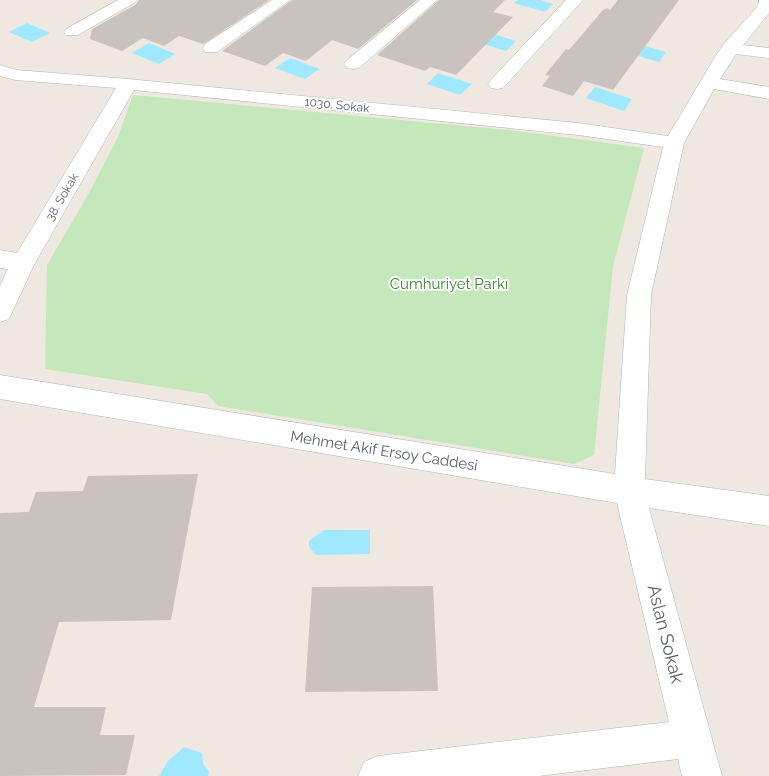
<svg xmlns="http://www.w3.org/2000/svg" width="769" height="776" viewBox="0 0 769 776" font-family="Raleway,sans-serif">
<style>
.green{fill:#c4e7bc}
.water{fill:#a0e8ff}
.building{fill:#c8c3be}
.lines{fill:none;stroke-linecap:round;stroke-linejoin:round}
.minor-casing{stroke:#afb4b8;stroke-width:1}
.minor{fill:#fff;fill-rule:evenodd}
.labels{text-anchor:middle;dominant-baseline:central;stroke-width:4;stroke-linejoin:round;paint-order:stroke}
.far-street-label{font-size:12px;fill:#5a6063;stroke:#fff}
.park-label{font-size:15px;fill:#3d8430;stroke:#fff}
.street-label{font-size:15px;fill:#5a6063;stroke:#fff}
.near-street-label{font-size:18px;fill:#5a6063;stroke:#fff}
</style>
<rect width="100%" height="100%" fill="#eee8e1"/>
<path class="green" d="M 133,95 L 517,131 L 644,148 L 613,266 L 594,455 L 574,464 L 218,406 L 207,394 L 45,369 L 47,265 L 90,191 L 118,137 Z"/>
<g class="water">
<path d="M 518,0 L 540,0 L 553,4 L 545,12 L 514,3 Z"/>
<path d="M 27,23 L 50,33 L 32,42 L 9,32 Z"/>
<path d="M 484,31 L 516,41 L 506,51 L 474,41 Z"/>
<path d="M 631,42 L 666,52 L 659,62 L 624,52 Z"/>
<path d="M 149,43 L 175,54 L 159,64 L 132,53 Z"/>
<path d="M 290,58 L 319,69 L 305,79 L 275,68 Z"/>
<path d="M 438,73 L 472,84 L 460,95 L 427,84 Z"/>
<path d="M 595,87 L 632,99 L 624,111 L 586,98 Z"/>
<path d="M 324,530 L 370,530 L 370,554 L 316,555 L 309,547 L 309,541 Z"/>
<path d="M 184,747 L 202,753 L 203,764 L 209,772 L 208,776 L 159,776 L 168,761 Z"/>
</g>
<g class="building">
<path d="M 139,0 L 269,0 L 203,44 L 179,36 L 164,46 L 143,38 L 122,51 L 90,39 L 92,29 L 135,5 Z"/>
<path d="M 292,0 L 417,0 L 358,49 L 332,40 L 306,61 L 283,53 L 265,66 L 222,51 Z"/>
<path d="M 439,0 L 505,0 L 493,12 L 513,17 L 456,75 L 430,67 L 425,71 L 377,55 Z"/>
<path d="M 618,0 L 679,0 L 613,90 L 584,81 L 573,96 L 542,86 L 550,76 L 545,75 L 566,49 L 569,50 L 603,10 L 607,8 L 610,10 Z"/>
<path d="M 198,474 L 171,620 L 59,622 L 34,707 L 106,707 L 100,735 L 135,735 L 126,775 L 0,776 L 0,513 L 29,512 L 36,492 L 83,491 L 88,476 Z"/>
<path d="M 433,586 L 438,691 L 305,692 L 312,587 Z"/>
</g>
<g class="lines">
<g class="minor-casing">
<g id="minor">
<path d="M 118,0 L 137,0 L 134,3 L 78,35 L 66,35 L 64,32 L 66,29 Z"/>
<path d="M 272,0 L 290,0 L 217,52 L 205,52 L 203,48 L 205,44 Z"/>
<path d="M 420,0 L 437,0 L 359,68 L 353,69 L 347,68 L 344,64 L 347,60 Z"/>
<path d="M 566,0 L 583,0 L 503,88 L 497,89 L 491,88 L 488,84 L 491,80 Z"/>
<path d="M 759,0 L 769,0 L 769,13 L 743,45 L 769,48 L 769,58 L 736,54 L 720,79 L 769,87 L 769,99 L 714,89 L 684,143 L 651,295 L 645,479 L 769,496 L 769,526 L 649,508 L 722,776 L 682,776 L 678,759 L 539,776 L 358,776 L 364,762 L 378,756 L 669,722 L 617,503 L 0,399 L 0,375 L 615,474 L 627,295 L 663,147 L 578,135 L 134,90 L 35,263 L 9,319 L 0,322 L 0,286 L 8,269 L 0,268 L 0,250 L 17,253 L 116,88 L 15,80 L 0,76 L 0,65 L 17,70 L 128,79 L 578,123 L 668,136 L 715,57 L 724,44 L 758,6 Z"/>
</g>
</g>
<use href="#minor" class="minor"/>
</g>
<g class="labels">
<g class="far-street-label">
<text transform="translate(337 105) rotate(6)">1030. Sokak</text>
<text transform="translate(62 197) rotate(-60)">38. Sokak</text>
</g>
<g class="park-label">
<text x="449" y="284">Cumhuriyet Parkı</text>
</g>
<g class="street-label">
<text transform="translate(384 451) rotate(9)">Mehmet Akif Ersoy Caddesi</text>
</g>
<g class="near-street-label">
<text transform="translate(666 634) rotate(76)">Aslan Sokak</text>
</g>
</g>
</svg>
